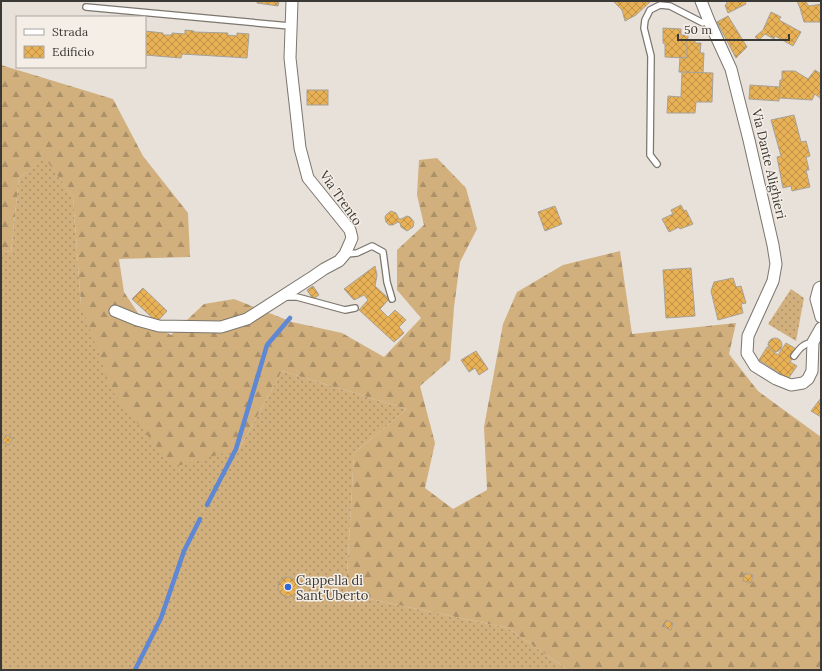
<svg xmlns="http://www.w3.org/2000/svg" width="822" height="671" viewBox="0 0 822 671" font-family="Lora,serif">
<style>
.grass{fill:url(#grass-dots)}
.forest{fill:url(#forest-firs)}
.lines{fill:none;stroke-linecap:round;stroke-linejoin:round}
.stream{stroke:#5e87d4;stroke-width:4.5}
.building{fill:url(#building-cross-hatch);stroke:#a6a199}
.service-casing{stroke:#7b766e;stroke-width:8}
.minor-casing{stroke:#7b766e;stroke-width:13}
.service{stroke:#fff;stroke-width:5.5}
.minor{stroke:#fff;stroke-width:11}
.poi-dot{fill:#3167d6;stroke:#f4eee6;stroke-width:1.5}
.labels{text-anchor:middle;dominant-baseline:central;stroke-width:3;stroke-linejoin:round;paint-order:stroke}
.street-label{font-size:13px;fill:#3b3935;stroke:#f4eee6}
.poi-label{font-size:13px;fill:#3b3935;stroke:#f4eee6;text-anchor:start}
</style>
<defs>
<pattern id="grass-dots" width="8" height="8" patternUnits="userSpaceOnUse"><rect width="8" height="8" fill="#d1b07e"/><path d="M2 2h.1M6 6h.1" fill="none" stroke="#ab9068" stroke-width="1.8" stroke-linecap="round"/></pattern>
<pattern id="forest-firs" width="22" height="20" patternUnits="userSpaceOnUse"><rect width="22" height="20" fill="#d1b07e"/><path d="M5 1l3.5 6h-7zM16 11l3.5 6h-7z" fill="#ab9068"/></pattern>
<pattern id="building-cross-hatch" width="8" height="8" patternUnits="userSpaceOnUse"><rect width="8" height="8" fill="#e8b156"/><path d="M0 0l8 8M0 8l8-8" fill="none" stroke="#bd9148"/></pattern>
</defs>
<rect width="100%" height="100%" fill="#e7e1d9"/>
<g class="grass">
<path d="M 45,157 L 73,197 L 81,305 L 239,449 L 282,371 L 407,409 L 354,453 L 346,594 L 508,628 L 568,670 L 1,670 L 1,250 L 11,252 L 19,178 Z"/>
<path d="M 791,289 L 804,298 L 796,341 L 768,324 Z"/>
</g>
<path class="forest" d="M 1,65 L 113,99 L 143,156 L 188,213 L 190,257 L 119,259 L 124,292 L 140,316 L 171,335 L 204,304 L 234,299 L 292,322 L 342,333 L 384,357 L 421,318 L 397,290 L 397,250 L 424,225 L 417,195 L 419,160 L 437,158 L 466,188 L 477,229 L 460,262 L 454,307 L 450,360 L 420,386 L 435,443 L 425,488 L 453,509 L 487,490 L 484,427 L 503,324 L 517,292 L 563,265 L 620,251 L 632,334 L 736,323 L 729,354 L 758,391 L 821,437 L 821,670 L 568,670 L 508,628 L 346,594 L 354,453 L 407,409 L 282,371 L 239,449 L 173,467 L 112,391 L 81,305 L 73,197 L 45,158 L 19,178 L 11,252 L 1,250 Z"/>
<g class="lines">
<g class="stream">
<path d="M 207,505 L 236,449 L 267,345 L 290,318"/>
<path d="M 135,670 L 161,618 L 184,551 L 200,519"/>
</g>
</g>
<g class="building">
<path d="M 257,1 L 279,1 L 278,6 L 257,3 Z"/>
<path d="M 613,1 L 651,1 L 636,15 L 625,21 L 622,10 Z"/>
<path d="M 726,1 L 745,1 L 746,4 L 728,13 L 725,5 L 727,4 Z"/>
<path d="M 797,1 L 805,1 L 809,6 L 821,4 L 821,22 L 804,22 L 800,8 Z"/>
<path d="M 771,12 L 781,17 L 779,20 L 801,32 L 793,46 L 775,36 L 774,39 L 765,34 L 759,40 L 755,37 L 763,30 Z"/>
<path d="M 728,16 L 747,47 L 736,58 L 717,22 Z"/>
<path d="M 663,28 L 681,29 L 681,35 L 688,35 L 687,58 L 665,57 L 665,44 L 663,43 Z"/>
<path d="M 185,30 L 194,31 L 194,32 L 228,33 L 227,35 L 237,36 L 237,33 L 249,34 L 247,58 L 182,54 L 181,58 L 145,55 L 145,31 L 163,33 L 163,35 L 172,35 L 172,33 L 185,34 Z"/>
<path d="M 687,40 L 695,40 L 695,43 L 701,43 L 700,53 L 704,53 L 703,73 L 679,72 L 680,57 L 687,58 Z"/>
<path d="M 815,70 L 821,74 L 821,99 L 815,94 L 812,100 L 779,98 L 780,80 L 782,80 L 782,71 L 795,71 L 808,79 Z"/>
<path d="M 682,72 L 713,73 L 712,102 L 696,102 L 695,113 L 667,113 L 668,96 L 681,97 Z"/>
<path d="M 750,85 L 780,87 L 779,101 L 749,99 Z"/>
<rect x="307" y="90" width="21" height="15"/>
<path d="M 794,115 L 801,142 L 806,141 L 810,156 L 806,157 L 809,170 L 806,170 L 810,187 L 792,191 L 791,186 L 783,188 L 777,157 L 781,156 L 771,120 Z"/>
<path d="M 681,205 L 684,211 L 686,210 L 693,224 L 680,229 L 679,227 L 669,232 L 662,219 L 673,214 L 671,210 Z"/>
<path d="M 555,206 L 562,224 L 545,231 L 538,212 Z"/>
<path d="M 391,211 L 396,213 L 399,219 L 401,219 L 407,216 L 410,217 L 414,222 L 413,227 L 407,231 L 401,227 L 400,223 L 398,222 L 393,225 L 389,225 L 386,222 L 385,217 L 387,214 Z"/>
<path d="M 375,266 L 377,275 L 375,286 L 389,299 L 380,309 L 388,317 L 395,310 L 406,320 L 399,327 L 404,333 L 394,342 L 359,310 L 368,300 L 364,295 L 354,300 L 344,289 Z"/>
<path d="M 691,268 L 695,316 L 666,318 L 663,270 Z"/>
<path d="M 733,278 L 736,287 L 741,286 L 746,303 L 741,304 L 743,313 L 718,320 L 711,291 L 714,282 Z"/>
<path d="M 313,286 L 319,295 L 313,299 L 307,290 Z"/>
<path d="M 143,288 L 167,311 L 157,322 L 132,299 Z"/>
<circle cx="775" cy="345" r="7"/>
<path d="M 786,343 L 798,350 L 790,362 L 797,366 L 788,379 L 759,360 L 767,347 L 778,355 Z"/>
<path d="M 476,351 L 488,369 L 479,375 L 475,368 L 469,372 L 461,360 Z"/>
<path d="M 821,398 L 821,417 L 811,411 Z"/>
<path d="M 6,435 L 13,438 L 9,445 L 2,442 Z"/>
<path d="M 745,573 L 753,575 L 751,583 L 743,581 Z"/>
<circle cx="288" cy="587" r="10"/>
<path d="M 666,620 L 673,623 L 671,630 L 664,627 Z"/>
</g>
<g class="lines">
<g class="service-casing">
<g id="service">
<path d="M 86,7 L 290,26"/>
<path d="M 657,164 L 650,155 L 651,56 L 644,28 L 645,20 L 650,10 L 660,5 L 670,6 L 703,23 L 709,21"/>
<path d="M 346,254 L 357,253 L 372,246 L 383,252 L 387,282 L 392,299"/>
<path d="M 285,297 L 297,297 L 345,310 L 355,308"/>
<path d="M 794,356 C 800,348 803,344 813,342"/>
</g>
</g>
<g class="minor-casing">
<g id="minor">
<path d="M 701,1 L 709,21 L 731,69 L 749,140 L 773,245 L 776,264 L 773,281 L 748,336 L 747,353 L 755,366 L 776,379 L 791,385 L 803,383 L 808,379 L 812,371 L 813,342 L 821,328"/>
<path d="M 821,287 L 819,288 L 816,299 L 821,317"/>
<path d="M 115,311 L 137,320 L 159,326 L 221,327 L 247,319 L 311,278 L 324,269 L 339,261 L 345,254 L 349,245 L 352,238 L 350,230 L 308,178 L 300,148 L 290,58 L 292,1"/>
</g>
</g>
<use href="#service" class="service"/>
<use href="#minor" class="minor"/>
</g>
<circle class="poi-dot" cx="288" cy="587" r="4"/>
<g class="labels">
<g class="street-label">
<text transform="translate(769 164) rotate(77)">Via Dante Alighieri</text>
<text transform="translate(341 198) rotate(55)">Via Trento</text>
</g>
<g class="poi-label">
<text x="296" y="580">Cappella di<tspan x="296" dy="15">Sant'Uberto</tspan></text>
</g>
</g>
<rect width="822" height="671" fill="none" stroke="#3b3935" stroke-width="4"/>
<rect x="16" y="16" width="130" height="52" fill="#f4eee6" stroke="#aaa69f"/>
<rect x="24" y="29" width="20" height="6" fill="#ffffff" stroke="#aaa69f"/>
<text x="52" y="36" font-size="12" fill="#3b3935">Strada</text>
<rect x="24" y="46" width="20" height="12" fill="url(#building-cross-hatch)" stroke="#aaa69f"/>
<text x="52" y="56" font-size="12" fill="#3b3935">Edificio</text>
<path d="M678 34v6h111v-6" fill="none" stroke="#3b3935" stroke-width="2"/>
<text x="684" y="34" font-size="12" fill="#3b3935" stroke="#f4eee6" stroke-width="3" paint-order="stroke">50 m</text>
</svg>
